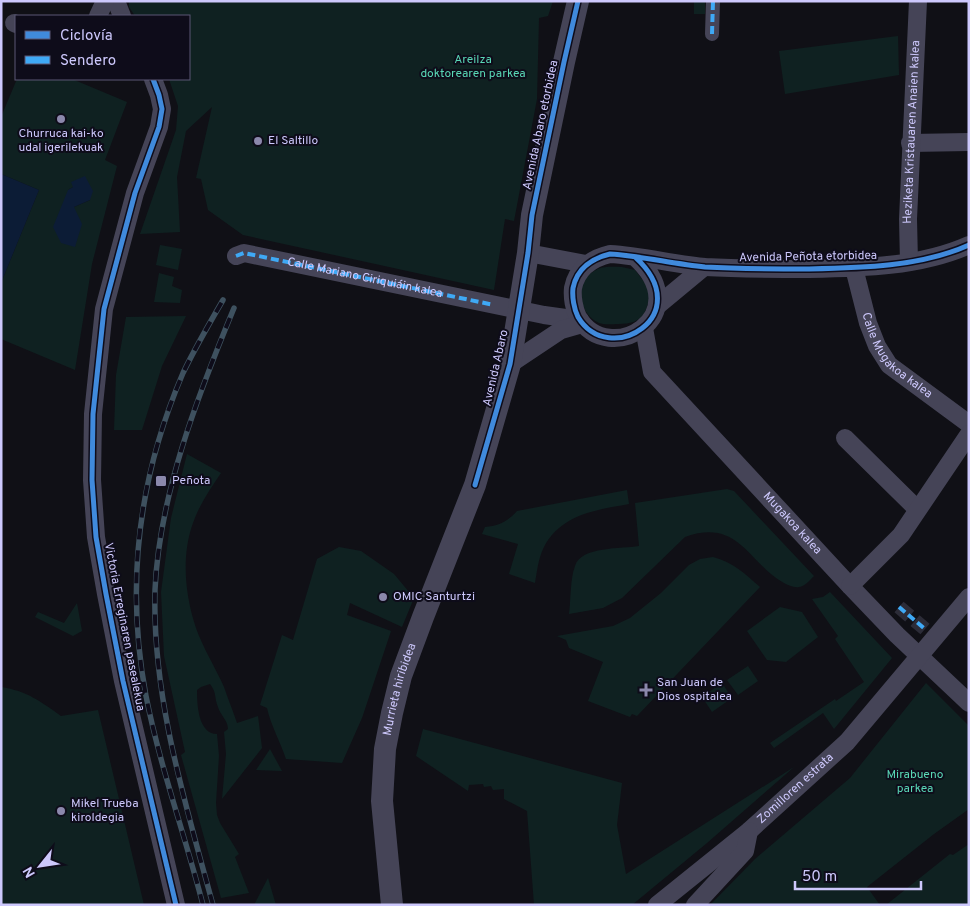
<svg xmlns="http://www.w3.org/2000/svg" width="970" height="906" viewBox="0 0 970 906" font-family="Overpass,sans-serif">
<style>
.green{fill:#0f2121;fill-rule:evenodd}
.water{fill:#0c1c36}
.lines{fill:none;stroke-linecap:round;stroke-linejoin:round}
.pedestrian-tunnel{stroke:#2c2c38;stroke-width:14;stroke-dasharray:14 7;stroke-linecap:butt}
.pedestrian{stroke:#454457;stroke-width:14}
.minor{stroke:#454457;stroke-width:18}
.tertiary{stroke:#454457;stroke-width:22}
.rail-casing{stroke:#3e515f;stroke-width:5.5}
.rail{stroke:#0e0c1a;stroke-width:4;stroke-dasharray:11;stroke-linecap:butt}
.quiet{stroke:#3fa9f5;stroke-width:4;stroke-dasharray:8 4;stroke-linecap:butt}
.cycleway-casing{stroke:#0e0c1a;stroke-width:8}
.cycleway{stroke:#408adc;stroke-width:5}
.poi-dot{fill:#8b88ac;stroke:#0e0c1a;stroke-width:2}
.labels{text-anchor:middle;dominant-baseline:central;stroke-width:4;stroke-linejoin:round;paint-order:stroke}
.park-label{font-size:12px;fill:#59d7b6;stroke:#0e0c1a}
.street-label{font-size:12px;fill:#cdc8fc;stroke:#0e0c1a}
.poi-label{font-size:12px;fill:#cdc8fc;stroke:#0e0c1a;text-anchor:start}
</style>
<rect width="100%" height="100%" fill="#101016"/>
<g class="green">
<path d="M 129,1 L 553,1 L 548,16 L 539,18 L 537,99 L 514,221 L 505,219 L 494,290 L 243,235 L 208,210 L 201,179 L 196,178 L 212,107 L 186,131 L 177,177 L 180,232 L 140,234 L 176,130 L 178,106 L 169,79 L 189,79 L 189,16 L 135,16 L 129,7 Z"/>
<rect x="694" y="1" width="11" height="13"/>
<path d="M 898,36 L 899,75 L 785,94 L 779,51 Z"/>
<path d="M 17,79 L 72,79 L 127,102 L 105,160 L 117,166 L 92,264 L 75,370 L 1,339 L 1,283 L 39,190 L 1,174 L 1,117 ZM 73,187 L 90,200 L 74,207 L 68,190 Z"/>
<path d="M 160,245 L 182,249 L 178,270 L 156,265 Z"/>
<path d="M 622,267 L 635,270 L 651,291 C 646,313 644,324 618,324 C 613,324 604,325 599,323 C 576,312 574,279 598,269 C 605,266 614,267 622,267 Z"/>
<path d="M 159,273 L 174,277 L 172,286 L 182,290 L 180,303 L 154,302 Z"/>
<path d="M 186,316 L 162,366 L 142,430 L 114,430 L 116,375 L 126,317 Z"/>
<path d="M 187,454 L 221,473 C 211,488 199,505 193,523 C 181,556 185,595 196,628 C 203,648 215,667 224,687 C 228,699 233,711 237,723 L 258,716 L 262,748 L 222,799 L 226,754 L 224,732 L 228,729 C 228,720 220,715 218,707 C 214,697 217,693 210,684 L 201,687 L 197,690 C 197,704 198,734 217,734 L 219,756 L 216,803 L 217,815 L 220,823 L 239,854 L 235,857 L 249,893 L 221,898 L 181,755 L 185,752 L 164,656 L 161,592 L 171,518 Z"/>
<path d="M 727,489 L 734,491 L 814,576 C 810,580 805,586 799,587 C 794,588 788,585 784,583 C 747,562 739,518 685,537 L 622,598 L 603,608 L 569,614 C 571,600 570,579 575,566 C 581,546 622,549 639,546 L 635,503 Z"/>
<path d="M 627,490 L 629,504 C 596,510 560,514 543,549 C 538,560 537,572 535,583 L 509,574 L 518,544 L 482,534 L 485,527 C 499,526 507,522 517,511 Z"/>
<path d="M 339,547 L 361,551 L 394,574 L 414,598 L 402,627 L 350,603 L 347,615 L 391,631 L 362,718 L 342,763 L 286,759 C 280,741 271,726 267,708 L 260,705 L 282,635 L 293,640 L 317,559 Z"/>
<path d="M 713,557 C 733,562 745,574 760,587 L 637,716 L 632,714 L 630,717 L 588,701 L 603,662 L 569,648 L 566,640 L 557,636 L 613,626 L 630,618 L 661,593 L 689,565 L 700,559 Z"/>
<path d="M 830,592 L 892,658 L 834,729 L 823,713 L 774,748 L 770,743 L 835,699 L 836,701 L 864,682 L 835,639 L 838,636 L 812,599 L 823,597 Z"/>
<path d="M 77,603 L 82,631 L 73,636 L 35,617 L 38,612 L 64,623 Z"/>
<path d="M 780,607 L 802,612 L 818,637 L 786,662 L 767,660 L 747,631 Z"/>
<path d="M 748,666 L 758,681 L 738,695 L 727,680 Z"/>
<path d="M 722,683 L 732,698 L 712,712 L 702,697 Z"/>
<path d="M 926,683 L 969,726 L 969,809 L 934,834 L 867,887 L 880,905 L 710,905 L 755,859 L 850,778 Z"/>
<path d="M 1,687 C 27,691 40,701 61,716 L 98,710 L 144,905 L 1,905 Z"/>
<path d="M 423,729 L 622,783 L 617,825 L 626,874 L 794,767 L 707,843 L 632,905 L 534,905 L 527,811 L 504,799 L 504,789 L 493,790 L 491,786 L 484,787 L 483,784 L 469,785 L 468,791 L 416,756 Z"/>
<path d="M 270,749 L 282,771 L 256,770 Z"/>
<path d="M 969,844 L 969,905 L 886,905 L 950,854 L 953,855 Z"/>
<path d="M 268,878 L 276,905 L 255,905 L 255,903 Z"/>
</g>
<g class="water">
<path d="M 1,174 L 39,190 L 1,283 Z"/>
<path d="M 85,176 L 93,191 L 90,200 L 74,207 L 82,224 L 75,247 L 61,243 L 53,227 L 68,190 L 73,187 L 71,182 Z"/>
</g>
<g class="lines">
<path class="pedestrian-tunnel" d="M 899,607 L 925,629"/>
<path class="pedestrian" d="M 712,34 L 713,1"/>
<g class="minor">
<path d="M 116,1 L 122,16"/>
<path d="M 98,16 L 105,1"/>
<path d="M 14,23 L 16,24"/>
<path d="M 153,79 L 159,95 L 162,109 L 159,127 L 135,193 L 104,309 L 93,414 L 92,480 L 96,537 L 106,594 L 123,681 L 176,905"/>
<path d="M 910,143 L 969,142"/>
<path d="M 528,253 L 586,264"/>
<path d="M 236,256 L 244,253 L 544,315 L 580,320"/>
<path d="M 635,257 C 699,315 609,369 578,317 C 574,309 572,297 573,288 C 577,268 593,258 610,254 C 642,256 673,264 705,267 C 739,269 773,269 808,269 C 860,268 920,267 969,245"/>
<path id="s1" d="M 909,262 L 908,219 L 918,1"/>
<path id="s2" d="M 854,268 L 868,323 L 877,346 L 889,365 L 969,424"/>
<path d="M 657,306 L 704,267"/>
<path id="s3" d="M 644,328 L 652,372 L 850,586 L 897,635 L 969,703"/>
<path d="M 510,364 L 561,330 L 582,324"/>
<path d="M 845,438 L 917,509"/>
<path d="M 850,586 L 901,535 L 969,434"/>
<path id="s4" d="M 657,905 L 749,831 L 847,742 L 969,597"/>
<path d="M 695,905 L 745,851 L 749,831"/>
</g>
<path class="tertiary" id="s5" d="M 392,905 L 382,801 L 385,749 L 392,713 L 401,676 L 423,617 L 475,485 L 510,364 L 528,253 L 532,215 L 564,62 L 578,1"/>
<g class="rail-casing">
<g id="rail">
<path d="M 203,905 C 185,835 160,767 146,696 C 125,584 138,478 183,373 C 195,348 209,324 223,300"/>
<path d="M 213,905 C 185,802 152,697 155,590 C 159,495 198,395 234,308"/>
</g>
</g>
<use href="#rail" class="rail"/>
<g class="quiet">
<path d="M 712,34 L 713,1"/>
<path id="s6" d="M 236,256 L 244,253 L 494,305"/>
<path d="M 899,607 L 925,629"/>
</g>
<g class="cycleway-casing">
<g id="cycleway">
<path d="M 153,79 L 159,95 L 162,109 L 159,127 L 135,193 L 104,309 L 93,414 L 92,480 L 96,537 L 106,594 L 123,681 L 176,905"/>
<path d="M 635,257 C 699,315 609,369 578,317 C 574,309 572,297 573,288 C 577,268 593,258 610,254 C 642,256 673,264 705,267 C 739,269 773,269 808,269 C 860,268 920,267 969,245"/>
<path d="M 475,485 L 510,364 L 528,253 L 532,215 L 564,62 L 578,1"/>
</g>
</g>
<use href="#cycleway" class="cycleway"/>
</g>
<g class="poi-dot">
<circle cx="61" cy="119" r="5"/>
<circle cx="258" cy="141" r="5"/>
<rect x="155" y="475" width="12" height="12" rx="2.5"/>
<circle cx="383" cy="597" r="5"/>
<path d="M643.5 682.5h5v5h5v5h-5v5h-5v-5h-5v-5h5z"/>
<circle cx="61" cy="811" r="5"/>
</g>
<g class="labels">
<g class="park-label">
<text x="473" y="60">Areilza<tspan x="473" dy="14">doktorearen parkea</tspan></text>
<text x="915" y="775">Mirabueno<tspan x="915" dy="14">parkea</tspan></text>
</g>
<g class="street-label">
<text transform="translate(541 125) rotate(-78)">Avenida Abaro etorbidea</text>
<text stroke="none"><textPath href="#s1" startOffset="130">Heziketa Kristauaren Anaien kalea</textPath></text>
<text transform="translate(808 257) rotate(-1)">Avenida Peñota etorbidea</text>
<text stroke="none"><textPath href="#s6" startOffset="132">Calle Mariano Ciriquiáin kalea</textPath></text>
<text stroke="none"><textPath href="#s2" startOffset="101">Calle Mugakoa kalea</textPath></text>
<text transform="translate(496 368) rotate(-77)">Avenida Abaro</text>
<text stroke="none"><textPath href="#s3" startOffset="251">Mugakoa kalea</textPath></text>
<text transform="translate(124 627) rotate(79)">Victoria Erreginaren pasealekua</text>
<text stroke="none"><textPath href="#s5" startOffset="218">Murrieta hiribidea</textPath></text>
<text stroke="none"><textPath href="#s4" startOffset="181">Zomilloren estrata</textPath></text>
</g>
<g class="poi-label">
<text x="61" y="134" text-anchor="middle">Churruca kai-ko<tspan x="61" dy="14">udal igerilekuak</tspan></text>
<text x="268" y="141">El Saltillo</text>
<text x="172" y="481">Peñota</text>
<text x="393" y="597">OMIC Santurtzi</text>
<text x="657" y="683">San Juan de<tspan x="657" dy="14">Dios ospitalea</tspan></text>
<text x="71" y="804">Mikel Trueba<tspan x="71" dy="14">kiroldegia</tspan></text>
</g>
</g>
<rect width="970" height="906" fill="none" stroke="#cdc8fc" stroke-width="5"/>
<rect x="15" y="15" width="175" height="65" fill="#0e0c1a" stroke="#5a5774"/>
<rect x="25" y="31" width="25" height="8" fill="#408adc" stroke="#5a5774"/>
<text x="60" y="40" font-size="15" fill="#cdc8fc">Ciclovía</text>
<rect x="25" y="56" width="25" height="8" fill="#3fa9f5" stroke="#5a5774"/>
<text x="60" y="65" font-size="15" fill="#cdc8fc">Sendero</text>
<g transform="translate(40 866) rotate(240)" stroke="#0e0c1a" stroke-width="4" paint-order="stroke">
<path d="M0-4L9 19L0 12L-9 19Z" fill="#cdc8fc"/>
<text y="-8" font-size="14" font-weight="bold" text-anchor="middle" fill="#cdc8fc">N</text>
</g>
<path d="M795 881v8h126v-8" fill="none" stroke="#cdc8fc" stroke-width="2.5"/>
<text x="802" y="881" font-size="15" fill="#cdc8fc" stroke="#0e0c1a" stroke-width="4" paint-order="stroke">50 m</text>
</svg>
